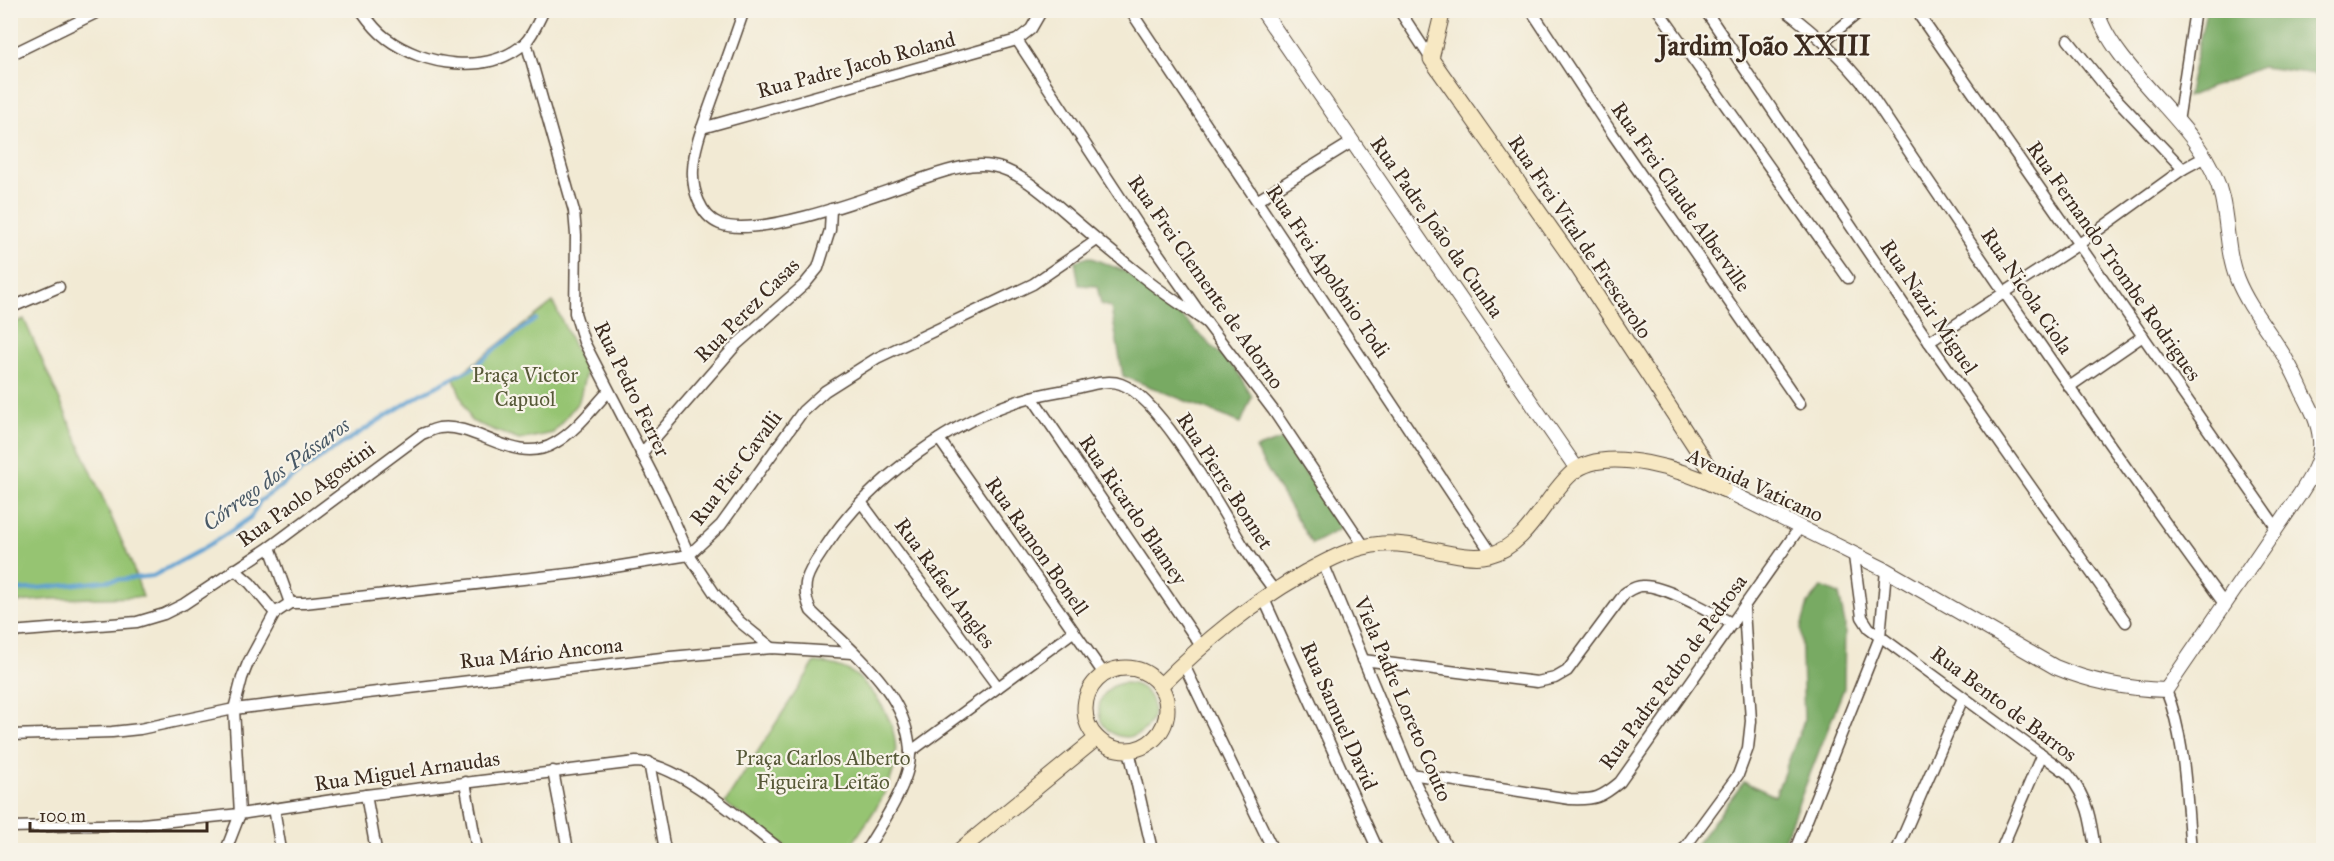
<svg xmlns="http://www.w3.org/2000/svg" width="2334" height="861" viewBox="0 0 2334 861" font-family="'IM FELL Great Primer',serif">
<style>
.green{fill:#96c472;stroke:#687748;stroke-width:1.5}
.forest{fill:#78aa64;stroke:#5a6a41;stroke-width:1.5}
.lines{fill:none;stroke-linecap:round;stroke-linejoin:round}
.stream{stroke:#5da0d1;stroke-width:4}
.minor-casing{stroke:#564739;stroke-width:13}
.tertiary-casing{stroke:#564739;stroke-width:16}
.secondary-casing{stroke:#564739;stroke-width:17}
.minor{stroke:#fff;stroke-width:10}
.tertiary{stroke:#fff;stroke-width:14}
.secondary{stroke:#f7e8c3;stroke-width:15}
.labels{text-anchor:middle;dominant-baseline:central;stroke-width:4.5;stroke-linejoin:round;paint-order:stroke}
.street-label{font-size:21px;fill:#3b2a1e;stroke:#f7f3e8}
.park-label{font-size:21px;fill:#565837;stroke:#f7f3e8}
.water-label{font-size:22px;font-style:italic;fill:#495966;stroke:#f7f3e8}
.district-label{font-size:27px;font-weight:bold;fill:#3b2a1e;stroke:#f7f3e8}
</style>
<rect width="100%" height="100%" fill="#f7f3e8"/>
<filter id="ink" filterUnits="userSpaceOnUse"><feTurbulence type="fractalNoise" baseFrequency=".0167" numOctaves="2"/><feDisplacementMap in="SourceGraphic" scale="12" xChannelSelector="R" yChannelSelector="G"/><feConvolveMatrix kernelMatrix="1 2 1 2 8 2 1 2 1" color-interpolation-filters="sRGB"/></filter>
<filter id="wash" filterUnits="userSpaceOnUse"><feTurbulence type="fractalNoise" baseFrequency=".008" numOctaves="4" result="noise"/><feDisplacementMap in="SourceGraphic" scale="24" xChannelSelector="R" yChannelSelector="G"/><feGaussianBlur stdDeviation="1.35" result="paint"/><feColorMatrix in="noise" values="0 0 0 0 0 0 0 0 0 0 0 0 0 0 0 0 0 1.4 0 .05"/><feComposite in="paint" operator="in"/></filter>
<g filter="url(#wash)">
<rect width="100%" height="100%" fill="#f2ead4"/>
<g class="green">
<path d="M 553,302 L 586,372 L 579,401 L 553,433 L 519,440 L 471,421 L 454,379 Z"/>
<path d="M 24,319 L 131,562 L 143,597 L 51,599 L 11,603 L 10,325 Z"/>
<path d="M 815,662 C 845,665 857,672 876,697 C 920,757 882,799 848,850 L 790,850 L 725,803 Z"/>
<circle cx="1126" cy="710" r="27"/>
</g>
<g class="forest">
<path d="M 2206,11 L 2323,11 L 2323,75 L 2262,67 L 2187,97 Z"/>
<path d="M 1089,257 L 1124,271 L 1162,297 L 1237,371 L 1252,397 L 1241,423 L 1123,376 L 1111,308 L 1101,304 L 1097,286 L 1079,285 L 1075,261 Z"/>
<path d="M 1283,439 L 1342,528 L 1312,544 L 1255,449 Z"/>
<path d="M 1822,587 L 1839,594 L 1845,624 L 1844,688 L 1780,850 L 1692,850 L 1744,782 L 1775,796 L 1804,721 L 1801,628 L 1808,603 Z"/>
</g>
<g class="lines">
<path class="stream" d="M 10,591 L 153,576 L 201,550 L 231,531 L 251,517 L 260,501 L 326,454 L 421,394 L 471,369 L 507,340 L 536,319"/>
</g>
</g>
<g filter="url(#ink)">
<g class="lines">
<g class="minor-casing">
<g id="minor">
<path d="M 361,10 C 368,20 376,31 386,38 C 423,66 488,76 525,43 C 533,35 539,20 544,10"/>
<path d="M 744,10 C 734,40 723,70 712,100 C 704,123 694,146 693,170 C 692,189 700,216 720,224 C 761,239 877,194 921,179 C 943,172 969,162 992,166 C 1021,170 1056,205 1078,223 C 1101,243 1124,262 1148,281 C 1167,296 1188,309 1207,323"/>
<path d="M 1130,10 L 1492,554"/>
<path d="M 1399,10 L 1431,59"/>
<path d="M 1531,10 L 1610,130 L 1800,404"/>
<path d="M 1658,10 L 1848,278"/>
<path d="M 1705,10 L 1929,342 L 2126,622"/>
<path d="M 1785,10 C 1817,35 1842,57 1867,89 C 1983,263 2101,436 2225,605"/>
<path d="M 1921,18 L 2276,527"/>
<path d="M 1017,40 L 1139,226 L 1207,323 L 1273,410 L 1364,546"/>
<path d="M 2068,40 L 2109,91 L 2183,169"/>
<path d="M 1824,41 L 1862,10"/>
<path d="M 526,42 L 574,211 L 576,235 L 575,313 L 584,342 L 664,497 L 689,555 L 715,594 L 740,622 L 772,648"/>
<path d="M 10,55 L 102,10"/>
<path d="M 2178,122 L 2195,10"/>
<path d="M 702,128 L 1017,40 L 1031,29 L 1042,10"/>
<path d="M 1258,200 L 1352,142"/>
<path d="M 10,308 L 59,287"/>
<path d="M 1929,342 L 2079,244 L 2183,169 L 2205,157"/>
<path d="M 2069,387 L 2143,336"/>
<path d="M 1032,397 L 1201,646"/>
<path d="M 939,439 L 1104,674"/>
<path d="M 641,454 L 736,345 L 804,285 L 818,268 L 830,230 L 831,209"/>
<path d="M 861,502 L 998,687"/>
<path d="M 270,547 L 290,603"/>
<path d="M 1854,556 L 1862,617 L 1869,628 L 2068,774 C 2088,799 2091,820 2095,850"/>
<path d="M 1323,563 L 1411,774 L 1448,850"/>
<path d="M 234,569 L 250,583 L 275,613"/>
<path d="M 1263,597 L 1378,850"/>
<path d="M 290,603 L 304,603 L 577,573 L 689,555 L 721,525 L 803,411 L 825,391 L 877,358 L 1033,284 L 1097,240"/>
<path d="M 10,632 L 137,622 L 164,614 L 184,604 L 270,547 L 422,434 C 427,432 434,429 439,428 C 476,422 516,467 555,443 C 576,431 592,409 608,392"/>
<path d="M 1363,660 L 1537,682 L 1555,678 L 1567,671 L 1625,593 C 1630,590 1635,586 1642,586 C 1663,584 1713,613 1733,624"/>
<path d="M 1183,663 L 1273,850"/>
<path d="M 2166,690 C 2186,740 2186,797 2191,850"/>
<path d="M 10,735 L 112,732 L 140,729 L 234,709 L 670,657 L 772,648 L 852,653"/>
<path d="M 1129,750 L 1152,850"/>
<path d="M 910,752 L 1073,632"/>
<path d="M 649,762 L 665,850"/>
<path d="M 553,771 L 568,850"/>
<path d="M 1411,774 L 1570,799 C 1595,800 1601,798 1620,782 L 1800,527"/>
<path d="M 465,782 L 477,850"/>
<path d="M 366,795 L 376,850"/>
<path d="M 274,808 L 281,850"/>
<path d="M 10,827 L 142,824 L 240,814 L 366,795 L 636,762 C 680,763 746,824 781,850"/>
<path d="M 226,850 L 240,814 L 234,709 L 242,678 L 248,663 L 275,613 L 290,603"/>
<path d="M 866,850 C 881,826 912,780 910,751 C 907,691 850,650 811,611 C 798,582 810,570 826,546 C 869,480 955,417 1032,397 C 1046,393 1062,391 1077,388 C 1090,385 1108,379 1121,384 C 1162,399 1221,510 1245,549 C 1254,563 1264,577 1274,590"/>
<path d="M 1683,850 L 1738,775 L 1748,748 L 1751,721 L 1744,609"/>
<path d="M 1795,850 L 1880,637 L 1886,570"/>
<path d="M 1897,850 L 1963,698"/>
<path d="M 2001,850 L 2042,754"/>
</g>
</g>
<g class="tertiary-casing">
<g id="tertiary">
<path d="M 1262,10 L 1577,469"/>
<path d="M 1723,489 L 1886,570 L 2055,667 C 2091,682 2126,689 2166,690 L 2300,494 C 2310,478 2322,461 2320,440 C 2319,423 2311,408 2303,393 C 2298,382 2293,371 2287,361 C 2271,333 2249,309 2237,279 C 2227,254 2228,225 2222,198 C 2218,180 2208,160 2197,145 C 2171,107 2107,54 2097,10"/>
</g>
</g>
<g class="secondary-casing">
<g id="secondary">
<path d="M 1443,10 L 1431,59 L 1577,266 L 1723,489"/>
<circle cx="1126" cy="709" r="41"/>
<path d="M 1160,686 C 1206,640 1250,604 1306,572 C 1330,559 1354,546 1382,544 C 1416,541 1461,562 1489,555 C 1529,545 1545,496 1572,473 C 1606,443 1688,472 1723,489"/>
<path d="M 960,850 L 1097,738"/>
</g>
</g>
<use href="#minor" class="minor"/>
<use href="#tertiary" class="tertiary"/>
<use href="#secondary" class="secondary"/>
</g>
</g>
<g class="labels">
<g class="street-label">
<text transform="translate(856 65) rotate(-15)">Rua Padre Jacob Roland</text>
<text transform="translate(1681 197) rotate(55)">Rua Frei Claude Alberville</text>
<text transform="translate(1437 227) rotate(55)">Rua Padre João da Cunha</text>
<text transform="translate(1580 237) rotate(56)">Rua Frei Vital de Frescarolo</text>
<text transform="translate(2114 261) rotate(55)">Rua Fernando Trombe Rodrigues</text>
<text transform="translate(1328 271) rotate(56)">Rua Frei Apolônio Todi</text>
<text transform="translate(1206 282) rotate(55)">Rua Frei Clemente de Adorno</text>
<text transform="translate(2027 291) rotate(56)">Rua Nicola Ciola</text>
<text transform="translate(1929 307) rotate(56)">Rua Nazir Miguel</text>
<text transform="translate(747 310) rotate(-45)">Rua Perez Casas</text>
<text transform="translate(632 389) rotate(64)">Rua Pedro Ferrer</text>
<text transform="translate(736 468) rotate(-53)">Rua Pier Cavalli</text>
<text transform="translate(1225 481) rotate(57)">Rua Pierre Bonnet</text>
<text transform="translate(1755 485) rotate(25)">Avenida Vaticano</text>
<text transform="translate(306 494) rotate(-36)">Rua Paolo Agostini</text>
<text transform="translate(1133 510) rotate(56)">Rua Ricardo Blamey</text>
<text transform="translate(1037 546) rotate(55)">Rua Ramon Bonell</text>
<text transform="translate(945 583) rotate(54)">Rua Rafael Angles</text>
<text transform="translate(541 653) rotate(-6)">Rua Mário Ancona</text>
<text transform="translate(1673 672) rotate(-54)">Rua Padre Pedro de Pedrosa</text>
<text transform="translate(1403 699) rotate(67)">Viela Padre Loreto Couto</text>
<text transform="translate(2004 704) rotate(37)">Rua Bento de Barros</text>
<text transform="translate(1339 716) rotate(66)">Rua Samuel David</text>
<text transform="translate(407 771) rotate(-8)">Rua Miguel Arnaudas</text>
</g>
<g class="park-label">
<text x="525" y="375">Praça Victor<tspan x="525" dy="24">Capuol</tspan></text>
<text x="823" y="758">Praça Carlos Alberto<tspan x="823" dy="24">Figueira Leitão</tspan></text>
</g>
<g class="water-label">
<text transform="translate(276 474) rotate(-36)">Córrego dos Pássaros</text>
</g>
<g class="district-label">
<text x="1764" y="45">Jardim João XXIII</text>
</g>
</g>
<rect width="2334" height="861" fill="none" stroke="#f7f3e8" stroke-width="36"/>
<path d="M30 822v9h177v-9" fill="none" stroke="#3b2a1e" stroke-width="3"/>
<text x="39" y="822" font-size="18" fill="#3b2a1e" stroke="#f7f3e8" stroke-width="4.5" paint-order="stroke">100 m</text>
</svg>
